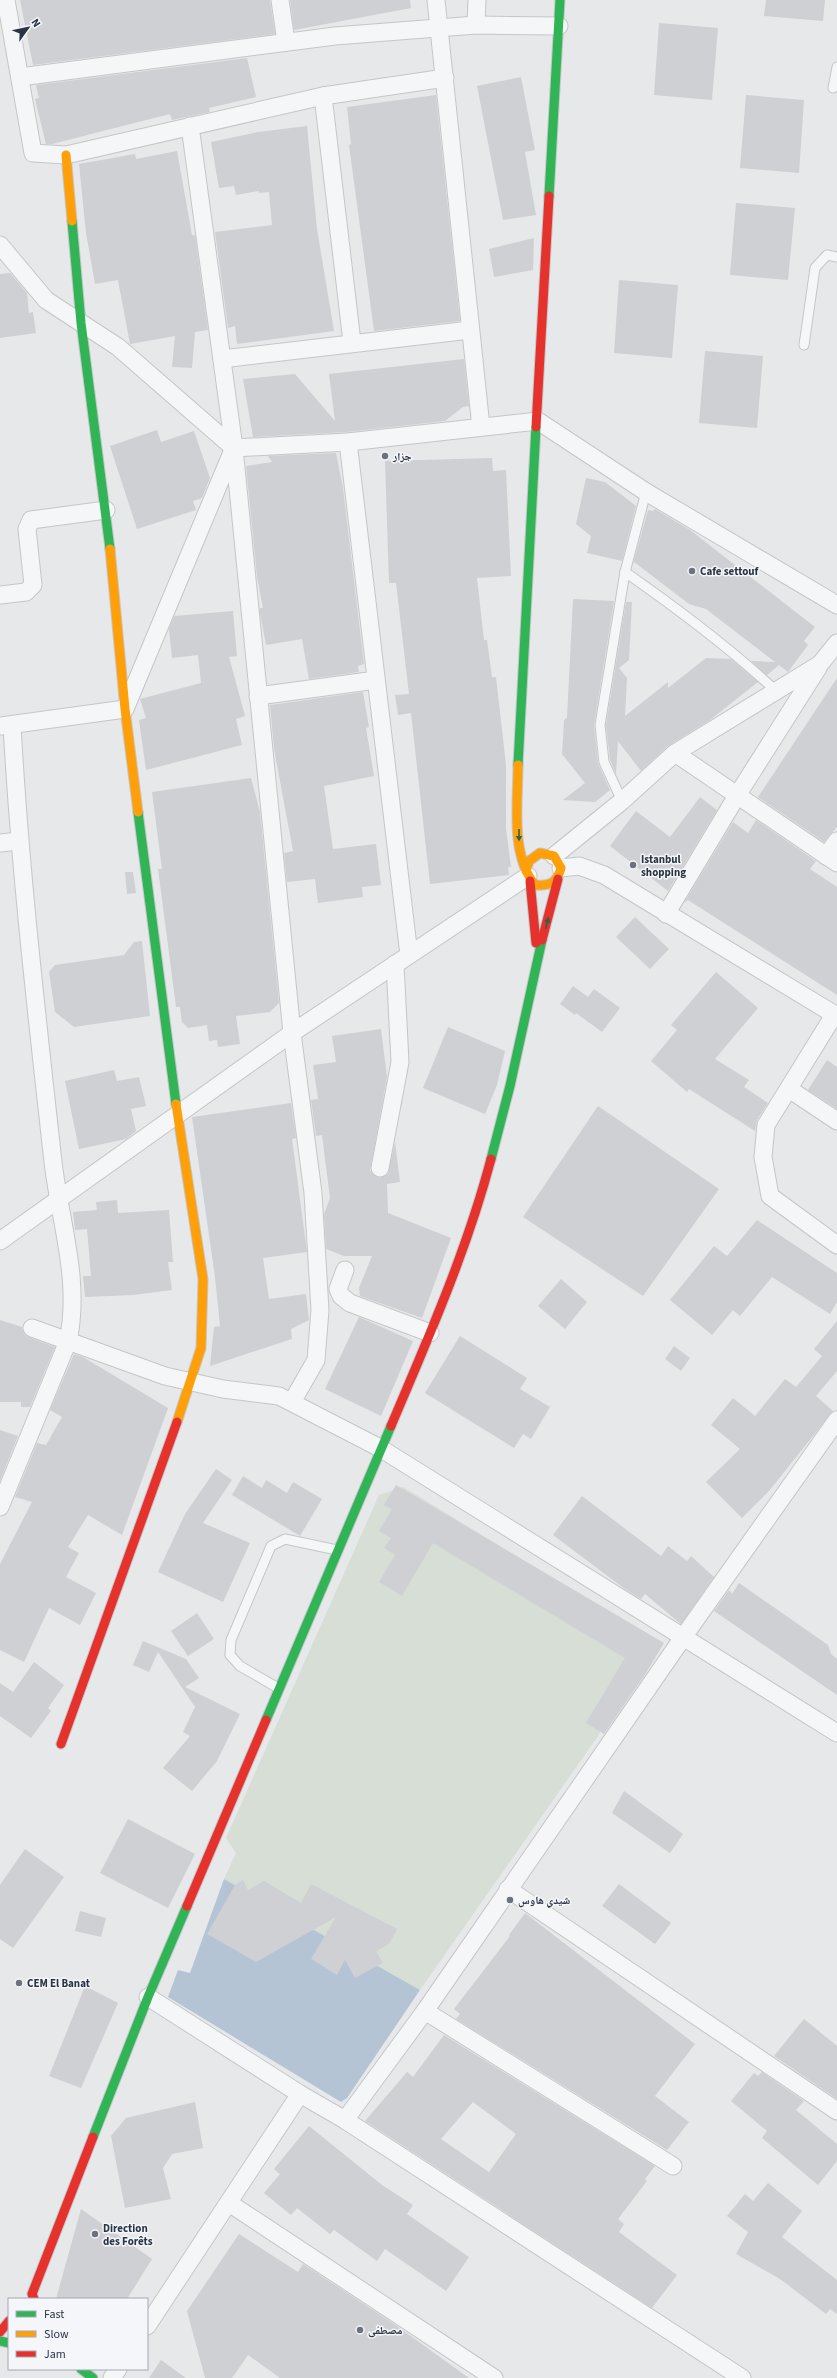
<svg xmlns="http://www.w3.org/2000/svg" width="837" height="2378" viewBox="0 0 837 2378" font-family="'Source Sans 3','Noto Naskh Arabic',sans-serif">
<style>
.green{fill:#d6ded6}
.water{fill:#b4c4d5}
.building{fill:#ced0d3;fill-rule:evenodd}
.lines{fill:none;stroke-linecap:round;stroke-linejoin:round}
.lane-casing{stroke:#c4c6c8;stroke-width:11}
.street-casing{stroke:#c4c6c8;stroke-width:19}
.fast-casing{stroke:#c4c6c8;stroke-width:11}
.slow-casing{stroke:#c4c6c8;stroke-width:11}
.jam-casing{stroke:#c4c6c8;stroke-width:11}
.lane{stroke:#f5f6f7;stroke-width:9}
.street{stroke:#f5f6f7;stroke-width:17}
.fast{stroke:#30b455;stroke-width:9}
.slow{stroke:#ff9f0a;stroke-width:9}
.jam{stroke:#e5322d;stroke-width:9}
.oneway{fill:#2d614b}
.poi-dot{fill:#6c737f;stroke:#f4f6f9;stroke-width:1.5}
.labels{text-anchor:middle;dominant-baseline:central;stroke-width:3;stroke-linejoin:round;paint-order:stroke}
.poi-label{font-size:11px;font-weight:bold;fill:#2b3445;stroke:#f4f6f9;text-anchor:start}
</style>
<rect width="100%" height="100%" fill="#e6e8ea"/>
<path class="green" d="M 403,1487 L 648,1636 L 598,1736 L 420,1990 L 224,1879 L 236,1853 L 226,1838 L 379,1495 Z"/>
<path class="water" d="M 224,1879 L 420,1990 L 347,2098 L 341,2102 L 168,1997 L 178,1970 L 190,1973 Z"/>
<g class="building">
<path d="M 20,0 L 270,0 L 275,34 L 33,65 Z"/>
<path d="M 290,0 L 410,0 L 411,8 L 294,30 Z"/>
<path d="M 766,0 L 825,0 L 823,21 L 764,16 Z"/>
<path d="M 659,23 L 718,28 L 712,100 L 654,95 Z"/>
<path d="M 247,58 L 256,97 L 209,108 L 210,112 L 172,120 L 170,114 L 52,144 L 46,144 L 35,99 L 39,98 L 36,85 Z"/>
<path d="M 521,77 L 535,150 L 525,152 L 536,215 L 503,220 L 477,86 Z"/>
<path d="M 436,95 L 460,321 L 374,331 L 349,145 L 351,144 L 347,107 Z"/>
<path d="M 746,95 L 804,100 L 799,173 L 740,168 Z"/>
<path d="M 307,126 L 317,229 L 334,331 L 237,344 L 235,326 L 228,328 L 215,232 L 272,225 L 269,192 L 259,193 L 259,191 L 236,195 L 234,186 L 219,188 L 211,142 L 258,132 Z"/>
<path d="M 177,151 L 192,235 L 195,235 L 208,330 L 195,332 L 192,368 L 172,367 L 175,336 L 130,344 L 118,280 L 95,284 L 86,233 L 79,164 L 135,154 L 136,159 Z"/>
<path d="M 736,203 L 795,208 L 788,280 L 730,275 Z"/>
<path d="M 534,238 L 533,270 L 494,277 L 489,249 Z"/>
<path d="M 10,273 L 27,293 L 29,313 L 33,312 L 36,333 L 0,338 L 0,274 Z"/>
<path d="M 619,280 L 678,285 L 672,358 L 614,353 Z"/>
<path d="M 705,351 L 763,356 L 757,428 L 699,423 Z"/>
<path d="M 464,359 L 469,406 L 463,407 L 445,421 L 347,432 L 253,437 L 243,379 L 295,374 L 335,421 L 329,374 Z"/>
<path d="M 157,430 L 161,442 L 194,431 L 210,478 L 202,498 L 193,501 L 196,510 L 137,529 L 110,446 Z"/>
<path d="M 336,453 L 343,488 L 364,664 L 358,666 L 359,672 L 309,679 L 302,639 L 266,645 L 260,613 L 260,608 L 263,608 L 257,577 L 246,466 L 272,462 L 268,456 Z"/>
<path d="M 492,458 L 493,471 L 506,470 L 511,576 L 477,578 L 484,640 L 487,640 L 492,677 L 496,677 L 506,765 L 506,828 L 511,867 L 508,867 L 509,875 L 430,884 L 411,713 L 398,715 L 395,695 L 409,694 L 396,583 L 389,583 L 385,461 Z"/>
<path d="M 586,478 L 605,482 L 636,506 L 622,561 L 587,553 L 591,536 L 576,524 Z"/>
<path d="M 655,509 L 690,530 L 815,627 L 804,641 L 808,645 L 788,672 L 779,665 L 767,675 L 751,661 L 775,662 L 706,609 L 689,604 L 634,562 L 633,564 L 648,510 L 653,511 Z"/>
<path d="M 573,599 L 614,601 L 594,725 L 598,763 L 610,790 L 595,802 L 563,800 L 585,783 L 562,754 L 564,720 L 567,718 Z"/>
<path d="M 626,602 L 632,602 L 629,660 L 619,668 L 627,678 L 625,716 L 668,682 L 668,688 L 706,658 L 731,659 L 758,682 L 710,720 L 668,746 L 641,771 L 618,741 L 616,774 L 610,760 L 606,725 Z"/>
<path d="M 233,611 L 237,656 L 229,657 L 245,716 L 236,719 L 242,745 L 146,770 L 139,720 L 146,718 L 140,699 L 201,683 L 198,655 L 172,658 L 169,629 L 174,616 Z"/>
<path d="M 837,678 L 837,827 L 824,842 L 758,797 Z"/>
<path d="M 363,692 L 369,727 L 366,728 L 374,776 L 324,786 L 333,849 L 376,844 L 381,885 L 362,887 L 363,897 L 318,903 L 315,879 L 287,882 L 284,853 L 293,851 L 274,749 L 270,705 Z"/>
<path d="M 251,778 L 260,812 L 279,1003 L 270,1012 L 236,1016 L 240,1044 L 218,1047 L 217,1040 L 209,1041 L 207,1025 L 188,1028 L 182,1022 L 180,1007 L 176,1007 L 158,869 L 162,869 L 152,792 Z"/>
<path d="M 700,797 L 717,810 L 668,891 L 610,846 L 636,811 L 670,837 Z"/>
<path d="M 756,820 L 816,861 L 810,869 L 837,887 L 837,995 L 688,900 L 684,903 L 733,822 L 748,833 Z"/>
<path d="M 125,872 L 133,872 L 136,893 L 127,894 Z"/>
<path d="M 635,917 L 669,949 L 650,969 L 616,937 Z"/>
<path d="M 142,941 L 150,1016 L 74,1027 L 55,1012 L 49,972 L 55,965 L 124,955 L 134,942 Z"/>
<path d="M 716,972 L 758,1008 L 715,1059 L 749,1080 L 744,1087 L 768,1103 L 757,1120 L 755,1131 L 689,1089 L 687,1092 L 651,1061 L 677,1030 L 671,1025 Z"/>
<path d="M 573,986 L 588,997 L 594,989 L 620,1008 L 602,1032 L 576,1013 L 575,1015 L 560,1004 Z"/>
<path d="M 448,1027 L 505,1051 L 497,1085 L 485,1114 L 423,1088 Z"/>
<path d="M 381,1029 L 387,1077 L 370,1171 L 379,1178 L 388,1174 L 395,1142 L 400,1182 L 387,1184 L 388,1213 L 451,1238 L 422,1318 L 360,1296 L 359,1288 L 372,1256 L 344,1256 L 326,1249 L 324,1214 L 330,1198 L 322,1135 L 316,1136 L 311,1100 L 318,1099 L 313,1065 L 336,1062 L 332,1036 Z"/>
<path d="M 827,1060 L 837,1067 L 837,1109 L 808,1090 Z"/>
<path d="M 114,1070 L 117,1081 L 139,1077 L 146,1106 L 131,1109 L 136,1131 L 126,1139 L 79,1149 L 65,1081 Z"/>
<path d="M 291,1103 L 296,1138 L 292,1139 L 307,1252 L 263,1258 L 269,1299 L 306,1294 L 309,1320 L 291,1329 L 292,1339 L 210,1366 L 214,1327 L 220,1326 L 215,1277 L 192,1117 Z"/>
<path d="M 598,1106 L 719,1189 L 643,1296 L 523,1217 Z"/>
<path d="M 117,1200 L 118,1213 L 169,1210 L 173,1262 L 168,1262 L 172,1290 L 133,1295 L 85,1297 L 83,1276 L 91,1276 L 87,1229 L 75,1230 L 73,1212 L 97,1210 L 96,1202 Z"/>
<path d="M 757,1220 L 837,1273 L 837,1302 L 830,1314 L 772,1277 L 740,1316 L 733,1310 L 712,1335 L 670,1300 L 714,1246 L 727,1256 Z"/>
<path d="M 561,1279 L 587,1302 L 565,1329 L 538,1306 Z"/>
<path d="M 359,1317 L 413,1341 L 381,1416 L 325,1389 Z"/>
<path d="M 0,1320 L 22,1327 L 24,1334 L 28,1337 L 55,1347 L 30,1407 L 21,1407 L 21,1402 L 0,1402 Z"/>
<path d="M 837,1321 L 837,1371 L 816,1396 L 833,1411 L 769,1491 L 742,1518 L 706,1482 L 740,1449 L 711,1425 L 733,1398 L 755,1416 L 785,1379 L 796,1387 L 822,1356 L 814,1349 Z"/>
<path d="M 460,1336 L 527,1378 L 520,1389 L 550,1407 L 531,1439 L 523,1434 L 514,1448 L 425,1393 Z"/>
<path d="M 674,1346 L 690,1358 L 681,1371 L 665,1359 Z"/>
<path d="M 74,1354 L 83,1357 L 168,1408 L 122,1535 L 88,1515 L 68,1547 L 79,1553 L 66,1577 L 96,1593 L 80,1625 L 49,1608 L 24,1662 L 0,1650 L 0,1564 L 32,1502 L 15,1497 L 37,1443 L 46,1445 L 62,1417 L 50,1410 Z"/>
<path d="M 0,1430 L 18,1436 L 0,1481 Z"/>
<path d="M 216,1469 L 232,1480 L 203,1523 L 250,1543 L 223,1602 L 158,1572 L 185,1514 Z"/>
<path d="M 243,1476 L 262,1488 L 266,1480 L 287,1493 L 293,1482 L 322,1499 L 300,1536 L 232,1495 Z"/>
<path d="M 396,1485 L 664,1643 L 646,1673 L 604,1734 L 586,1723 L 625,1658 L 433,1543 L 402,1596 L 379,1582 L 395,1555 L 384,1548 L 391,1538 L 379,1531 L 392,1509 L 384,1505 Z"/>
<path d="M 582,1496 L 661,1556 L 668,1546 L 687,1561 L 691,1556 L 714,1577 L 681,1624 L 645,1594 L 641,1599 L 625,1589 L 553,1535 Z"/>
<path d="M 739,1583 L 828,1645 L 831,1654 L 837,1659 L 837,1695 L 714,1611 L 729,1590 L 732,1594 Z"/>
<path d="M 197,1613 L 214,1639 L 188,1656 L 171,1631 Z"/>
<path d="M 143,1641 L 186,1659 L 199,1678 L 185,1687 L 240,1714 L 217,1761 L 192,1791 L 163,1768 L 190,1736 L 183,1732 L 195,1707 L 158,1652 L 149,1672 L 133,1665 Z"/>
<path d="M 34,1662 L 64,1685 L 48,1708 L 51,1711 L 31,1738 L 0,1716 L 0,1683 L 13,1692 Z"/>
<path d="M 624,1791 L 683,1834 L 670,1853 L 612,1813 Z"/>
<path d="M 128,1819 L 195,1854 L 168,1908 L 100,1873 Z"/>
<path d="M 25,1849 L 64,1877 L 13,1948 L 0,1939 L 0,1885 Z"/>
<path d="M 243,1880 L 248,1890 L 264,1881 L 301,1903 L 311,1884 L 397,1929 L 389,1944 L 376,1951 L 383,1963 L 355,1978 L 345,1960 L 337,1975 L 311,1959 L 336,1917 L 256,1962 L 207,1934 L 235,1885 Z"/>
<path d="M 619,1884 L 671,1923 L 655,1944 L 602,1906 Z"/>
<path d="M 80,1911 L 106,1918 L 101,1937 L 75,1931 Z"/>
<path d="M 525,1913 L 695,2044 L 655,2096 L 689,2122 L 667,2150 L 456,2019 L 460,2014 L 454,2009 L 510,1936 L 509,1935 Z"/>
<path d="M 85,1986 L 118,2003 L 81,2088 L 49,2076 Z"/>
<path d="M 804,2019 L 837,2046 L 837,2099 L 774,2056 Z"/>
<path d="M 444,2035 L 655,2166 L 645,2179 L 647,2181 L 618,2219 L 624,2224 L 619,2232 L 677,2275 L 652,2308 L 365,2121 L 407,2072 L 413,2077 ZM 473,2102 L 516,2134 L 489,2172 L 441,2139 Z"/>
<path d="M 762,2072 L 804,2101 L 796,2110 L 837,2144 L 837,2161 L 818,2185 L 762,2138 L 767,2131 L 731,2101 L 754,2073 L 758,2076 Z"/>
<path d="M 195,2102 L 203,2148 L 172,2154 L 163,2168 L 171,2199 L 125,2208 L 111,2136 L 126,2118 Z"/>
<path d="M 309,2126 L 382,2185 L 413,2205 L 407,2214 L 469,2257 L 446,2291 L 385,2249 L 377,2261 L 334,2230 L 330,2234 L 297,2208 L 291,2215 L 264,2193 L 280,2174 L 274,2169 Z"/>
<path d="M 768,2183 L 802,2211 L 782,2237 L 837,2280 L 837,2314 L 830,2309 L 826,2314 L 780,2279 L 736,2254 L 748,2232 L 727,2216 L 745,2194 L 753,2201 Z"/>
<path d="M 81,2209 L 152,2259 L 127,2299 L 56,2299 Z"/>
<path d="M 239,2234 L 298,2272 L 303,2264 L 394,2324 L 469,2378 L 280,2378 L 248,2355 L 232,2378 L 205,2378 L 187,2311 Z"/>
<path d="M 161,2360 L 186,2378 L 149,2378 Z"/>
</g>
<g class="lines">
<g class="lane-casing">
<g id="lane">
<path d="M 833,88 L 837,67"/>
<path d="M 804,345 L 815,268 L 827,255 L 837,257"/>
<path d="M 625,572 C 678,609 729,647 776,691"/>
<path d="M 622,801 L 604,762 L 600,725 L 625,572 L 646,492"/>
<path d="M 278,1688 L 240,1666 L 230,1655 L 231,1640 L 271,1546 L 285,1539 L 337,1550"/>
</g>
</g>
<g class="street-casing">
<g id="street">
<path d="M 6,0 L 33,153 L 66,155 L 323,96 L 445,78"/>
<path d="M 280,0 L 286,42"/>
<path d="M 436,0 L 481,427"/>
<path d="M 476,25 L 477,0"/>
<path d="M 20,77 L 335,36 L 476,25 L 559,26"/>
<path d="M 323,96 L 352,342"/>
<path d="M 190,126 L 234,448 L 292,1033 L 313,1193 L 320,1310 L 316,1360 L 292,1402"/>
<path d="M 0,245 L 46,300 L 118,347 L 234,448 L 348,442 L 538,421 L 646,492 L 837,605"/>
<path d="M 222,359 L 470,330"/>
<path d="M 348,442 L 409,955"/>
<path d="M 0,595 L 26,592 L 33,585 L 27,529 L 31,520 L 106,510"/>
<path d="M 258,696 L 376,680"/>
<path d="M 1,726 L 125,709 L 233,450"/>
<path d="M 675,753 L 837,863"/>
<path d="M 0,843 L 18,841"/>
<path d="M 554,856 L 622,801 L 675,753 L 820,664 L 837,643"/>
<path d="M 826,856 L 837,841"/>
<path d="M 561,868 L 579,866 L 604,875 L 837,1016"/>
<path d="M 666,914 L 738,794 L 818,668"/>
<path d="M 834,1015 L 766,1125 L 763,1157 L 770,1196 L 837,1245"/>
<path d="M 789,1089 L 837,1121"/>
<path d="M 380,1168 L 400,1062 L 395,964"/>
<path d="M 0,1241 L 292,1033 L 528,876"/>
<path d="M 345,1270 L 338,1289 L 341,1296 L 350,1303 L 430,1333"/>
<path d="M 32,1328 L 165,1376 L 223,1389 L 279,1396 L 380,1448 L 837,1733"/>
<path d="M 0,1507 L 68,1341 C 81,1281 60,1222 53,1162 C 37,1017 20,871 12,725"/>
<path d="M 508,1889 L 837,2111"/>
<path d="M 148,1997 L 300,2094 L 345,2120 L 742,2378"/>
<path d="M 425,2011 L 673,2166"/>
<path d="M 345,2120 L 425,2011 L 684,1636 L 837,1420"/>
<path d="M 229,2203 L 494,2378"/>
<path d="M 147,2326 L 300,2094"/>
<path d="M 112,2378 L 118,2369"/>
</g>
</g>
<g class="fast-casing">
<g id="fast">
<path d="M 549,196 L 560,0"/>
<path d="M 72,221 L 81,323 L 110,549"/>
<path d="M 518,765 L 536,427"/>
<path d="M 138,812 L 176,1104"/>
<path d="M 491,1159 L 510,1086 L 542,940"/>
<path d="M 266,1720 L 391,1426"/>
<path d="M 93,2137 L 148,1997 L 187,1906"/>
<path d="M 0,2341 L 9,2343"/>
<path d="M 81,2369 L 93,2378"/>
</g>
</g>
<g class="slow-casing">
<g id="slow">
<path d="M 66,155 L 72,221"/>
<path d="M 110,549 L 125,709 L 138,812"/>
<path d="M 518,765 C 518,803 510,854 535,885 C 550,886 557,883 561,868 L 554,856 L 540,853 L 529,861 L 526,871"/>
<path d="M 176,1104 L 203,1279 L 201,1348 L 177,1422"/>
</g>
</g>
<g class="jam-casing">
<g id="jam">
<path d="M 536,427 L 549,196"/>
<path d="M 530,881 L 536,943"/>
<path d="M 542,940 L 558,879"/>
<path d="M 391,1426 C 428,1339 467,1250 491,1159"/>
<path d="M 61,1744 L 177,1422"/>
<path d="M 187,1906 L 266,1720"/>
<path d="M 34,2299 L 32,2294 L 93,2137"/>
<path d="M 0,2332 L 9,2321"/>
</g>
</g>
<use href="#lane" class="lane"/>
<use href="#street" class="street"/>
<use href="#fast" class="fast"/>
<use href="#slow" class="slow"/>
<use href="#jam" class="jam"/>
</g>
<defs><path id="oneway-solid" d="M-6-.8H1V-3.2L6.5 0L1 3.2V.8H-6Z"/></defs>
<g class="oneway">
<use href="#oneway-solid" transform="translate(519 835) rotate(90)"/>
<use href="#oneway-solid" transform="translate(547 923) rotate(-76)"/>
</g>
<g class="poi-dot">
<circle cx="385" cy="456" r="4"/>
<circle cx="692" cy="571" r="4"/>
<circle cx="633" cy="865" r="4"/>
<circle cx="510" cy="1900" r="4"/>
<circle cx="19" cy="1983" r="4"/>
<circle cx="95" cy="2234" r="4"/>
<circle cx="360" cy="2330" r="4"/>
</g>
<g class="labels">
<g class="poi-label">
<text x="393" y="456">جزار</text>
<text x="700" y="571">Cafe settouf</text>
<text x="641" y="859">Istanbul<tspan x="641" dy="13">shopping</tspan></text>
<text x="518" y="1900">شيدي هاوس</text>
<text x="27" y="1983">CEM El Banat</text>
<text x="103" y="2228">Direction<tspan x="103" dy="13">des Forêts</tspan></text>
<text x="368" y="2330">مصطفى</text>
</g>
</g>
<rect x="8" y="2298" width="140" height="72" fill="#f4f6f9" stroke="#a4a8b1"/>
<rect x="16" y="2311" width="20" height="6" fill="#30b455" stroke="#a4a8b1"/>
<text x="44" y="2318" font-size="12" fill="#2b3445">Fast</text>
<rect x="16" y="2331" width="20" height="6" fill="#ff9f0a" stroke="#a4a8b1"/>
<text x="44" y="2338" font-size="12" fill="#2b3445">Slow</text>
<rect x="16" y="2351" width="20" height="6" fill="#e5322d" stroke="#a4a8b1"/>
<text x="44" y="2358" font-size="12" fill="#2b3445">Jam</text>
<g transform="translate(28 28) rotate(57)" stroke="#f4f6f9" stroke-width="3" paint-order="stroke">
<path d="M0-3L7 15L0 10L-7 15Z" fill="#2b3445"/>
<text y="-6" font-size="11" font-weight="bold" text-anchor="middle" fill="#2b3445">N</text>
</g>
</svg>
